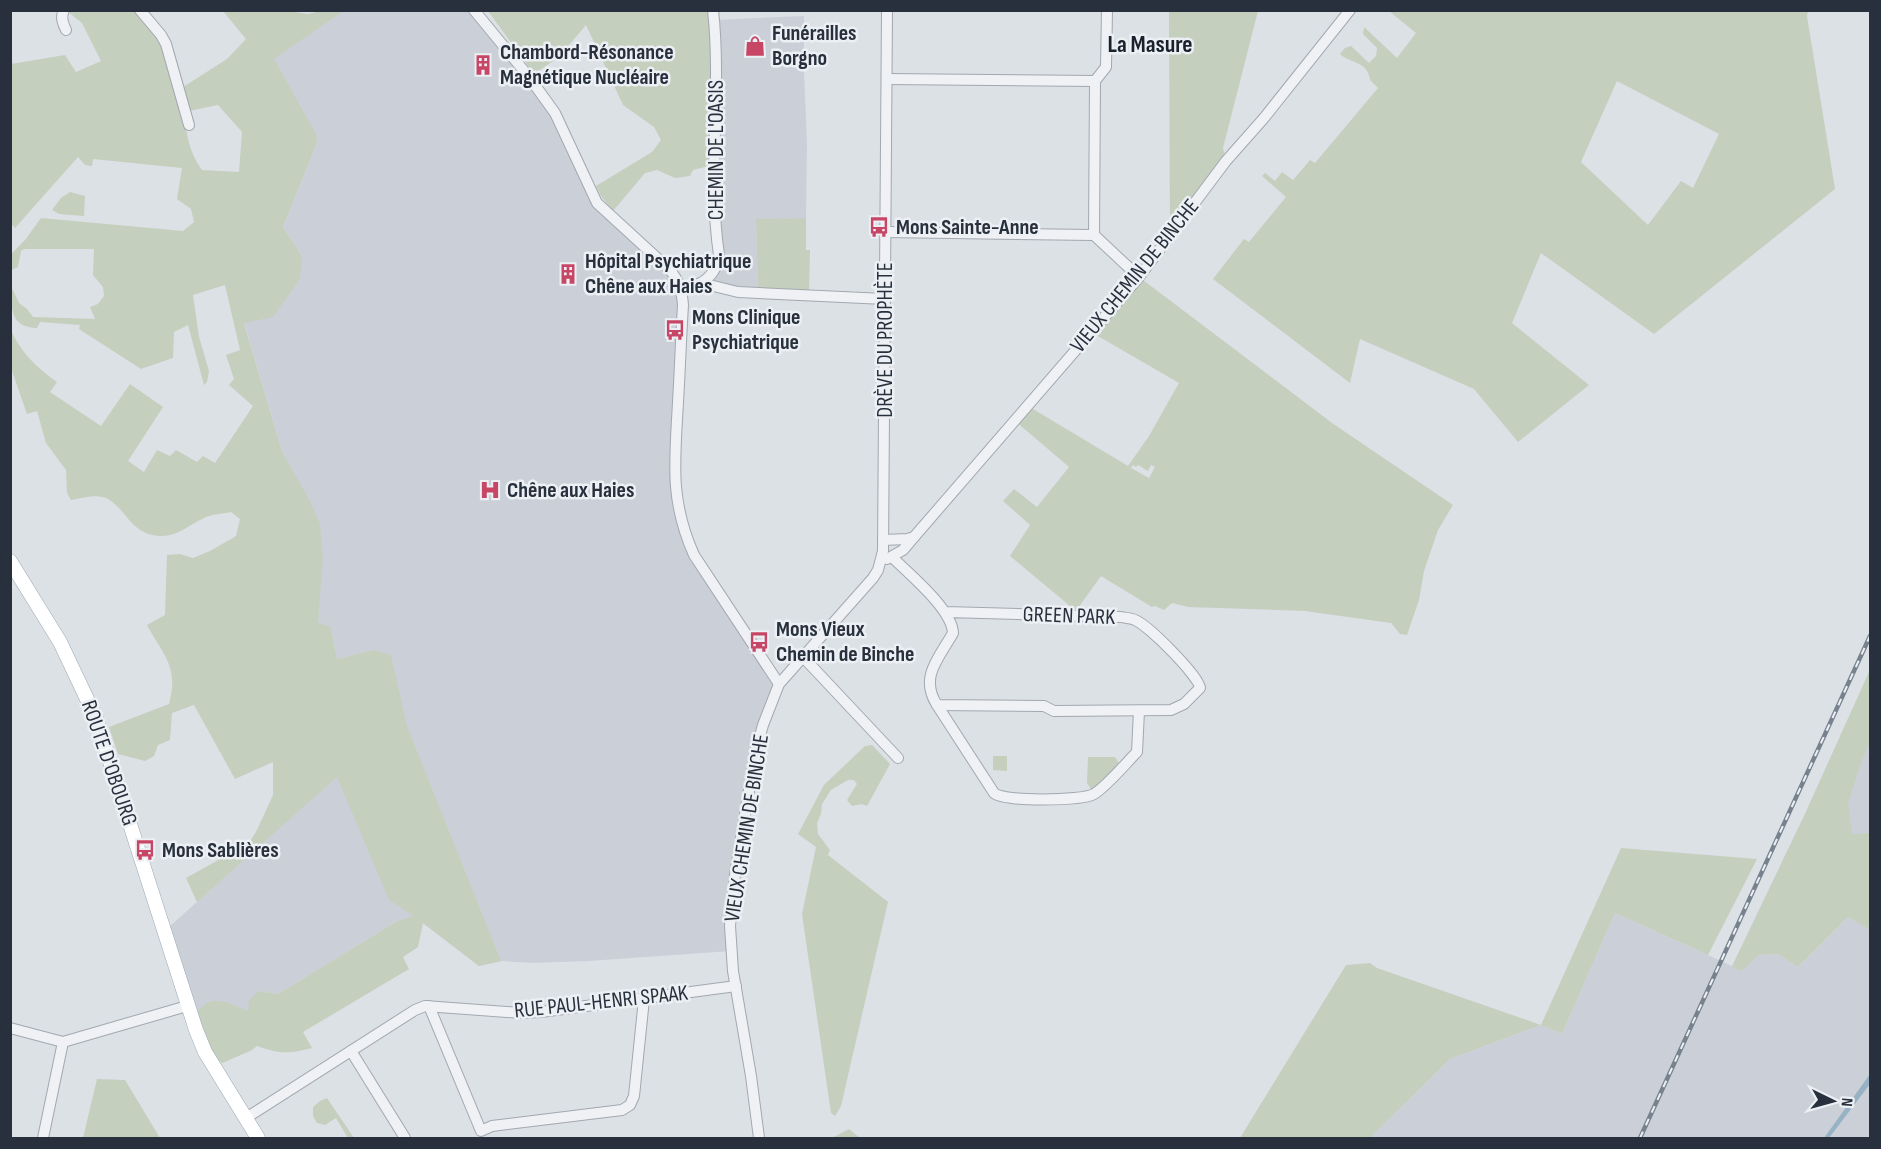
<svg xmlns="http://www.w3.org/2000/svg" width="1881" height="1149" viewBox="0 0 1881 1149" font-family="'Sofia Sans Condensed',sans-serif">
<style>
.built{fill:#cbd0d8}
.green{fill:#c4cfbe;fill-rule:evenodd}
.water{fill:#98b2c5}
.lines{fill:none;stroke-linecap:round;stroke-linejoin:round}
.minor-casing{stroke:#a2a8b0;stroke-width:12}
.major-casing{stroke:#9ca7b1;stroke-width:15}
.minor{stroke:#eff1f4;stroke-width:10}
.major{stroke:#fff;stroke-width:14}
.rail-casing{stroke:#77828f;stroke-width:4.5}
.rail{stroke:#ecf0f4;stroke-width:2;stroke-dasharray:7;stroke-linecap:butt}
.labels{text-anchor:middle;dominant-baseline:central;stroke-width:5;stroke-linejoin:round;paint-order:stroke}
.poi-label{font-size:22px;font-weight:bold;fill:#27303c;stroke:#ecf0f4;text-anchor:start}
.street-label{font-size:22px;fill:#27303c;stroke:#ecf0f4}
.neighbourhood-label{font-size:24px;font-weight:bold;fill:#19212c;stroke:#ecf0f4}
</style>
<rect width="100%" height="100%" fill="#dce1e6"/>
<g class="built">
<path d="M 344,11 L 474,11 L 555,113 L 597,203 L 681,289 L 675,455 L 685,535 L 779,684 L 755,754 L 731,951 L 589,961 L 533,963 L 501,961 L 479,966 L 415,917 L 397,921 L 278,994 L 258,991 L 252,1050 L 222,1063 L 205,1040 L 169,927 L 337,776 L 373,650 L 337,659 L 331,627 L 318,622 L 295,475 L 282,451 L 244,322 L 302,256 L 283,227 L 317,143 L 315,134 L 273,59 Z"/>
<path d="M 804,16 L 804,71 L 807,143 L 806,218 L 756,220 L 758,293 L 701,283 L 716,268 L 714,20 Z"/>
<path d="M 1870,670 L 1870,924 L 1813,882 L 1742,971 L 1759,955 L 1777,954 L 1798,967 L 1848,917 L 1870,930 L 1870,1138 L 1370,1138 L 1450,1059 L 1541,1025 L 1562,1034 L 1615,913 L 1732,966 L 1805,814 Z"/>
</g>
<g class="green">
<path d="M 281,10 L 308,14 L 320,11 L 344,11 L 274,59 L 316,134 L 317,143 L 283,227 L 302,256 L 300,279 L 273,317 L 244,323 L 282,451 L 310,501 L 320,524 L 323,558 L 318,622 L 331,627 L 337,659 L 373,650 L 391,655 L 407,726 L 501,961 L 479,966 L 423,923 L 418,947 L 403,957 L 409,969 L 303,1032 L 312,1048 C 289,1054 279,1054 257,1046 L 252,1050 L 222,1063 C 207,1053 202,1031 196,1014 C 211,991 228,1003 248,1011 L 249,1001 L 258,991 L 278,994 L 397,921 L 414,916 L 389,900 L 337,777 L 197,902 L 186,878 L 249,843 L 257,830 L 273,795 L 273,762 L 235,779 L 194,705 L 172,713 L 170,740 L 158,745 L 154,756 L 145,761 L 118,754 L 109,727 L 169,704 C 179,667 164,656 147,625 L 165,615 L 167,555 L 180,554 L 193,558 L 210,551 L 236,536 L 240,519 L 231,512 C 222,514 212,514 204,518 C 189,525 178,536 161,536 C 131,535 128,511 108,499 C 98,493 82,498 71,500 L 67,493 L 66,470 L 46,443 L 37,411 L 27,414 L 11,368 L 10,328 C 20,352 37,368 57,382 L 50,392 L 101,426 L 130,384 L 163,407 L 128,461 L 144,472 L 157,450 L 170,456 L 176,450 L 197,462 L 203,456 L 215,463 L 253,406 L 229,385 L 234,379 L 226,355 L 240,350 L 225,285 L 193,295 L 199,337 L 209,371 L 207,382 L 204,385 L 188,325 L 174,332 L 173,358 L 141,369 L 79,329 L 80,325 L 40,322 L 37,328 C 10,328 11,307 11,286 L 19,303 L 27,309 L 33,317 L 95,319 L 90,307 L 98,304 L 104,296 L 103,287 L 93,275 L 94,249 L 24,249 L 21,251 L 18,267 L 11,270 L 11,254 L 25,240 L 41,218 L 183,231 L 194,222 L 191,209 L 177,199 L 182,168 L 93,159 L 92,166 L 85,165 L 78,157 L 15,228 L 10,222 L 11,64 L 65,55 L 76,72 L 101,61 L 82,23 L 67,11 L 140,11 L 161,35 L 180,89 L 227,59 L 246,39 L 223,11 ZM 218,105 L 242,132 L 239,172 L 202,170 C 189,153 186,132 184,112 Z"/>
<path d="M 488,11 L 713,11 L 713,165 L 693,170 L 690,176 L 675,178 L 657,170 L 645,173 L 613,211 L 601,196 L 596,186 L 652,152 L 661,140 L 654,127 L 623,105 L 586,25 L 559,57 L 534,74 Z"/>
<path d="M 1169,11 L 1258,11 L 1223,148 L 1226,161 L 1170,237 Z"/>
<path d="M 1389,11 L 1808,11 L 1807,16 L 1835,189 L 1654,334 L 1541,253 L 1512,323 L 1589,385 L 1518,442 L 1474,389 L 1360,339 L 1350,383 L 1213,279 L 1244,239 L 1249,242 L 1286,197 L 1262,176 L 1265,173 L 1275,181 L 1282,172 L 1293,180 L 1310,160 L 1315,163 L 1378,88 L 1370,80 C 1368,61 1351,64 1340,54 L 1345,48 L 1351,46 L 1369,63 L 1376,56 L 1377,48 L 1363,34 L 1364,27 L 1397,58 L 1416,33 ZM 1617,81 L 1719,134 L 1693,188 L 1681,181 L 1648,225 L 1581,162 Z"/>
<path d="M 70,192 L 85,196 L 84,216 L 59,214 L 52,210 L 61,198 Z"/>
<path d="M 806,218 L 806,250 L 810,250 L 809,295 L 758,293 L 756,219 Z"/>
<path d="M 1139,277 L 1332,423 L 1453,505 L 1438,530 L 1424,571 L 1419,600 L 1407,635 L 1400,634 L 1391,623 L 1305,611 L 1188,607 L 1172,603 L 1164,610 L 1155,606 L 1152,607 L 1101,576 L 1076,611 L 1010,556 L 1030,525 L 1003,501 L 1014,489 L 1037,507 L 1069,467 L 1015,421 L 1028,406 L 1128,466 L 1149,436 L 1179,383 L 1091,332 ZM 1133,465 L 1136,467 L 1138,465 L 1148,471 L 1151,465 L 1155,467 L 1149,478 L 1131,468 Z"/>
<path d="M 1870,670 L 1870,741 L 1861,763 L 1848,804 L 1852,834 L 1870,833 L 1870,930 L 1848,917 L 1798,967 L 1777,954 L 1759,955 L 1742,971 L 1732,967 L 1805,814 Z"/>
<path d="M 872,745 L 890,764 L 867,806 L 862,804 L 852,806 L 847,800 L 857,784 L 854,780 L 848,780 L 831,790 L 822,804 L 821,814 L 817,823 L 818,834 L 830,850 L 828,855 L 888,902 L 841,1106 L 835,1116 L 831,1113 L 802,914 L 816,847 L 798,834 L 824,785 L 865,746 Z"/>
<path d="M 993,756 L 1007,756 L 1007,771 L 993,770 Z"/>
<path d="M 1088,757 L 1115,757 L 1120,765 L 1094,794 L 1087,783 Z"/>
<path d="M 1621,848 L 1757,859 L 1708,955 L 1615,913 L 1562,1034 L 1541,1025 L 1450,1059 L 1370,1138 L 1240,1138 L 1346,965 L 1370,963 L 1377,968 L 1541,1025 Z"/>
<path d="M 97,1079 L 125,1080 L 160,1138 L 83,1138 Z"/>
<path d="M 327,1098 L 354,1138 L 348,1138 L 336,1118 L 325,1125 L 317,1123 L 313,1116 L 313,1107 L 320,1101 Z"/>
<path d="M 849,1129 L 860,1138 L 834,1138 L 834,1137 Z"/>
</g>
<path class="water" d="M 1870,1074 L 1870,1084 L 1829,1138 L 1824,1138 Z"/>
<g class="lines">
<g class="minor-casing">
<g id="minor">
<path d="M 64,10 C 60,17 63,24 66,30"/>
<path d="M 140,10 L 161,35 L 166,44 L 189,125"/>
<path d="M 474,10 L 529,77 L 555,113 L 597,203 L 669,269 C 679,280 682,291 683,305 C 681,337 680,369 678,402 C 675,460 669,499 694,555 L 779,684"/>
<path d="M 887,79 L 1095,81"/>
<path d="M 1095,81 L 1106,67 L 1107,10"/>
<path d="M 885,232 L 1094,235 L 1139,277"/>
<path d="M 1094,235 L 1095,81"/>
<path d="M 701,283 C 712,276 717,268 719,255 C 707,174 722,92 713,10"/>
<path d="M 681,289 L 701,283 L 738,292 L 885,299"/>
<path d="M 883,540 L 907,539 L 914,537"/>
<path d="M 892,557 C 909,574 952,609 953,633 C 939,658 919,677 937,705 L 1044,706 L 1054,711 L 1171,710 L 1184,704 L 1200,688 C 1199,676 1148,625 1135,620 C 1131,618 1125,618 1121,617 L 946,612"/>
<path d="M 887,559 L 903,550 L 914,537 L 1139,277 L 1226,161 L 1264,118 L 1350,10"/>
<path d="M 803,657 L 898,758"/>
<path d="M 937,705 L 994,793 C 1004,802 1081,801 1094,794 C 1107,786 1126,763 1137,752 L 1139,711"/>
<path d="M 429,1006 L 481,1131 L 492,1126 L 622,1110 L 630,1105 L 634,1096 L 644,999"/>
<path d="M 10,1028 L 63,1042 L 187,1006"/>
<path d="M 351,1051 L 405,1138"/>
<path d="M 246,1118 L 415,1010 L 425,1006 L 521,1013 L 541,1012 L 736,986"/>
<path d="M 43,1138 L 63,1042"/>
<path d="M 759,1138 L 751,1076 L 733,971 L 730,926 L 735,875 L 755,754 L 763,725 L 779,684 L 873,578 L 878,570 L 883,551 L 887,10"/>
</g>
</g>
<g class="major-casing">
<path id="major" d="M 10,561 L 60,642 L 96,718 L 196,1030 L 205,1052 L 258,1138"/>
</g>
<use href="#minor" class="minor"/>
<use href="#major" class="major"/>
<g class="rail-casing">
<path id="rail" d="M 1640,1138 L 1870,636"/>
</g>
<use href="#rail" class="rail"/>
</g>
<defs>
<g id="shop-bare" transform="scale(1.62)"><path d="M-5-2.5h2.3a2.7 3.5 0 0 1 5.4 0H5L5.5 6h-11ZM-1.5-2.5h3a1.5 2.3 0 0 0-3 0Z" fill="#c74565" stroke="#ecf0f4" stroke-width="2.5" paint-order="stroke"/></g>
<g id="building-bare" transform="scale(1.62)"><path d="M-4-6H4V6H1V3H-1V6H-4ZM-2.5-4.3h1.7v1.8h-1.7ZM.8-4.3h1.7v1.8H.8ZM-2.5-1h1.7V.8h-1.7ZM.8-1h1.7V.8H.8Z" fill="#c74565" stroke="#ecf0f4" stroke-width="2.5" paint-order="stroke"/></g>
<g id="bus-bare" transform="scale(1.62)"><path d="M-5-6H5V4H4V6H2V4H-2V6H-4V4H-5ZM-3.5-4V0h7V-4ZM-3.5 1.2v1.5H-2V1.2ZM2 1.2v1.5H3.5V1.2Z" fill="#c74565" stroke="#ecf0f4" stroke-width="2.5" paint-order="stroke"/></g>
<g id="hospital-bare" transform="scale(1.62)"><path d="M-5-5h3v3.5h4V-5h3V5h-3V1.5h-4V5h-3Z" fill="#c74565" stroke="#ecf0f4" stroke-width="2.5" paint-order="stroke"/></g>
</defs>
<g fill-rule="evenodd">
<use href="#shop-bare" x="755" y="46"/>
<use href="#building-bare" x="483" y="65"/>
<use href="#bus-bare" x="879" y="227"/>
<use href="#building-bare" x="568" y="274"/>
<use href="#bus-bare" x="675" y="330"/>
<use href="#hospital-bare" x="490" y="490"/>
<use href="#bus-bare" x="759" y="642"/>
<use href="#bus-bare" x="145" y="850"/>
</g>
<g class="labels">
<g class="poi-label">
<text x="772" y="33">Funérailles<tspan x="772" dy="25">Borgno</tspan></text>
<text x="500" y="52">Chambord-Résonance<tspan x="500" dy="25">Magnétique Nucléaire</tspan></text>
<text x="896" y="227">Mons Sainte-Anne</text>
<text x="585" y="261">Hôpital Psychiatrique<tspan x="585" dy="25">Chêne aux Haies</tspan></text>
<text x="692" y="317">Mons Clinique<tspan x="692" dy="25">Psychiatrique</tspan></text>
<text x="507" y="490">Chêne aux Haies</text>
<text x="776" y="629">Mons Vieux<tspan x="776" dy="25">Chemin de Binche</tspan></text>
<text x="162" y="850">Mons Sablières</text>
</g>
<g class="street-label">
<text transform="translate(716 150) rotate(-90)">CHEMIN DE L'OASIS</text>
<text transform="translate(1135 276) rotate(-51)">VIEUX CHEMIN DE BINCHE</text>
<text transform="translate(885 340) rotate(-90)">DRÈVE DU PROPHÈTE</text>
<text transform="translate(1069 616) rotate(2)">GREEN PARK</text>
<text transform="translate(109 763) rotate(71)">ROUTE D'OBOURG</text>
<text transform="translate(747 828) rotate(-81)">VIEUX CHEMIN DE BINCHE</text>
<text transform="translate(601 1002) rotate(-6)">RUE PAUL-HENRI SPAAK</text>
</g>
<g class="neighbourhood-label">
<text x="1150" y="44">La Masure</text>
</g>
</g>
<rect width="1881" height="1149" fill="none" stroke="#27303c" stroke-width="24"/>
<g transform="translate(1833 1101) rotate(95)" stroke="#ecf0f4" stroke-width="4.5" paint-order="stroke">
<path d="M0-4.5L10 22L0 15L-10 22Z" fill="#27303c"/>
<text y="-9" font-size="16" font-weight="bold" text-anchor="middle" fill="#27303c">N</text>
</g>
</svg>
